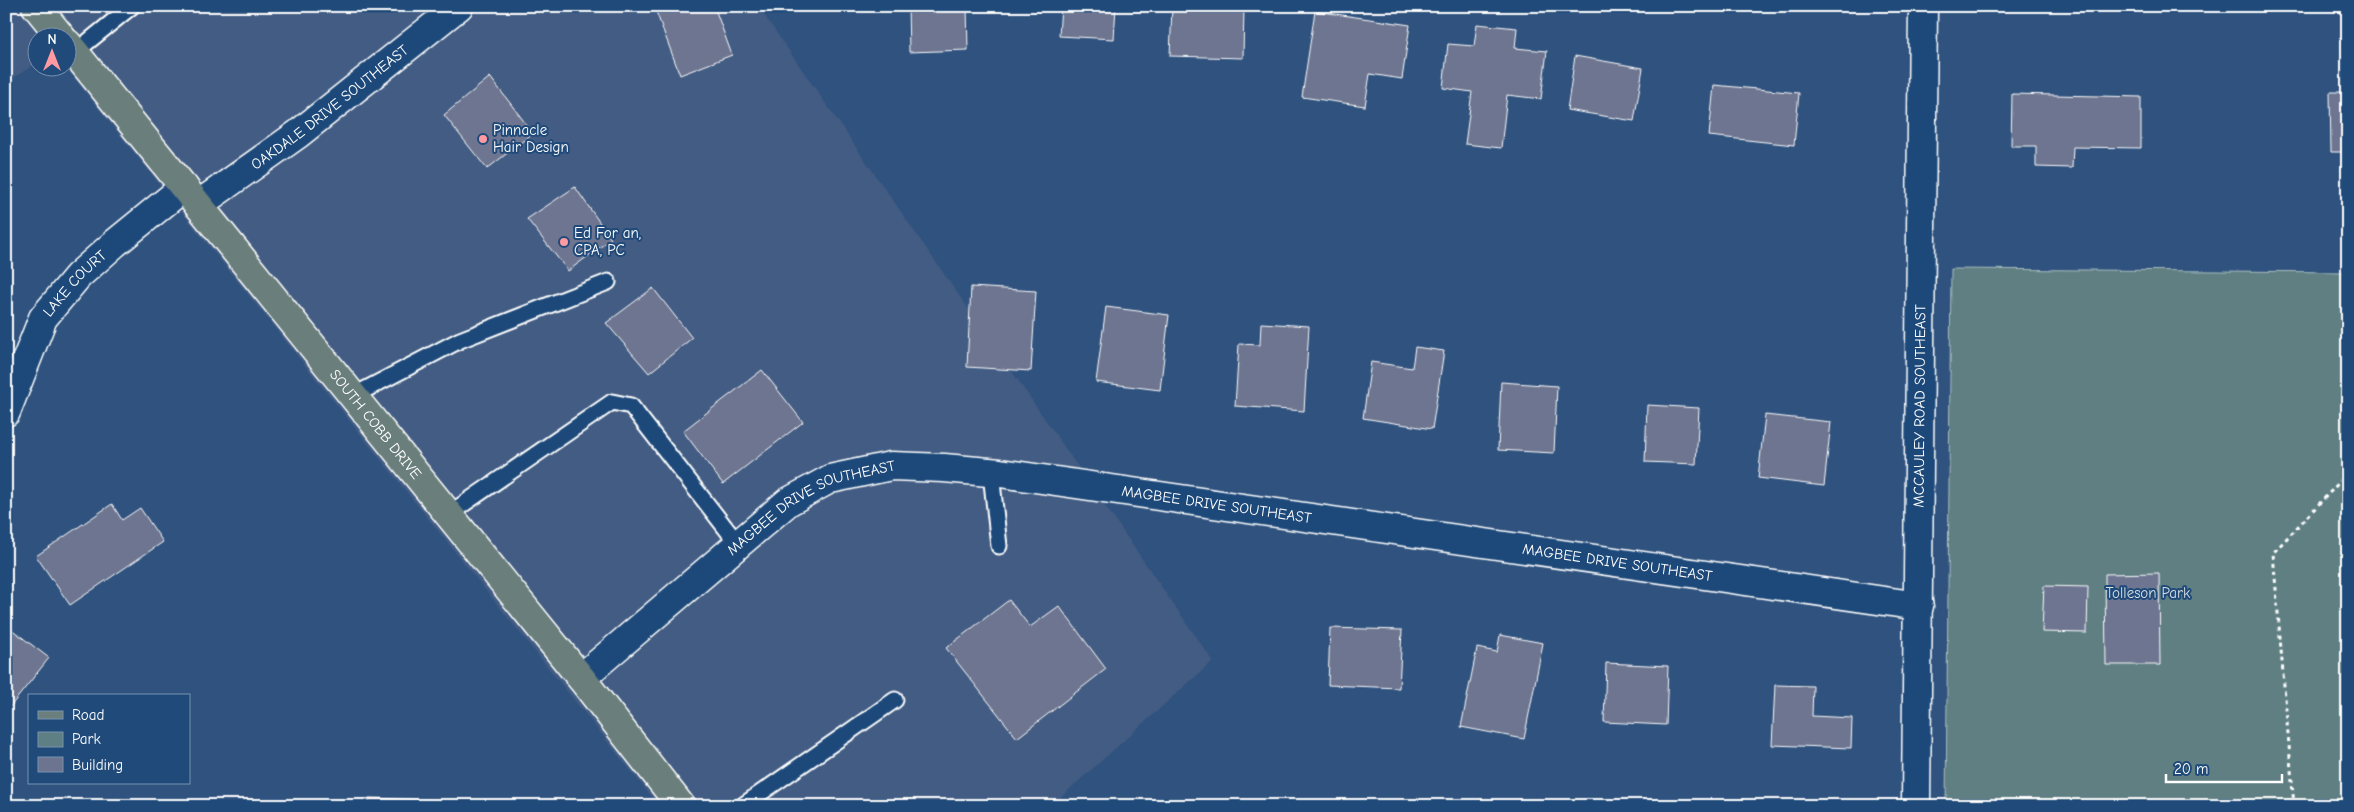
<svg xmlns="http://www.w3.org/2000/svg" width="2354" height="812" viewBox="0 0 2354 812" font-family="'Comic Neue',sans-serif">
<style>
.built{fill:#425c83}
.green{fill:#5e7f83;stroke:#aebfc1}
.building{fill:#6d7490;stroke:#fff}
.lines{fill:none;stroke-linecap:round;stroke-linejoin:round}
.service-casing{stroke:#fff;stroke-width:19}
.minor-casing{stroke:#fff;stroke-width:31}
.tertiary-casing{stroke:#fff;stroke-width:31}
.primary-casing{stroke:#fff;stroke-width:31}
.path{stroke:#fff;stroke-width:3;stroke-dasharray:4 4;stroke-linecap:butt}
.service{stroke:#1f4a7a;stroke-width:15}
.minor{stroke:#1f4a7a;stroke-width:28}
.tertiary{stroke:#1f4a7a;stroke-width:28}
.primary{stroke:#6b7f7c;stroke-width:28}
.poi-dot{fill:#ff9aa2;stroke:#1f4a7a;stroke-width:2}
.labels{text-anchor:middle;dominant-baseline:central;stroke-width:4;stroke-linejoin:round;paint-order:stroke}
.street-label{font-size:15px;fill:#fff;stroke:#1f4a7a}
.poi-label{font-size:15px;fill:#fff;stroke:#1f4a7a;text-anchor:start}
.park-label{font-size:15px;fill:#d7dfe0;stroke:#1f4a7a}
</style>
<rect width="100%" height="100%" fill="#2f527e"/>
<filter id="ink" filterUnits="userSpaceOnUse"><feTurbulence type="fractalNoise" baseFrequency=".02" numOctaves="2"/><feDisplacementMap in="SourceGraphic" scale="10" xChannelSelector="R" yChannelSelector="G"/><feConvolveMatrix kernelMatrix="1 2 1 2 8 2 1 2 1" color-interpolation-filters="sRGB"/></filter>
<g filter="url(#ink)">
<path class="built" d="M 6,6 L 758,6 L 1213,661 L 1051,806 L 659,806 L 66,68 L 68,38 L 38,38 L 37,63 L 6,83 Z"/>
<path class="green" d="M 1951,269 L 2348,272 L 2348,806 L 1946,806 Z"/>
<g class="building">
<path d="M 654,6 L 714,6 L 732,55 L 680,75 Z"/>
<path d="M 771,6 L 843,6 L 843,9 Z"/>
<path d="M 908,6 L 967,6 L 968,50 L 909,52 Z"/>
<path d="M 1061,6 L 1116,6 L 1114,39 L 1059,36 Z"/>
<path d="M 1172,6 L 1244,6 L 1243,58 L 1170,56 Z"/>
<path d="M 1315,11 L 1410,25 L 1402,79 L 1370,74 L 1365,106 L 1302,97 Z"/>
<path d="M 1477,24 L 1517,28 L 1515,48 L 1547,51 L 1541,99 L 1507,95 L 1501,148 L 1465,144 L 1472,92 L 1443,88 L 1448,44 L 1474,46 Z"/>
<path d="M 1575,56 L 1643,68 L 1634,121 L 1567,110 Z"/>
<path d="M 490,77 L 533,133 L 487,169 L 444,115 Z"/>
<path d="M 1714,85 L 1799,93 L 1794,145 L 1709,136 Z"/>
<path d="M 2330,92 L 2348,92 L 2348,152 L 2331,152 Z"/>
<path d="M 2012,94 L 2141,97 L 2141,148 L 2073,147 L 2072,168 L 2036,167 L 2036,146 L 2011,146 Z"/>
<path d="M 575,187 L 611,239 L 568,271 L 527,219 Z"/>
<path d="M 971,287 L 1036,291 L 1031,371 L 967,367 Z"/>
<path d="M 653,288 L 692,338 L 649,373 L 606,323 Z"/>
<path d="M 1106,307 L 1169,315 L 1160,390 L 1096,382 Z"/>
<path d="M 1261,323 L 1309,326 L 1304,411 L 1235,406 L 1239,344 L 1260,345 Z"/>
<path d="M 1415,347 L 1444,351 L 1432,429 L 1363,418 L 1371,362 L 1412,368 Z"/>
<path d="M 762,370 L 803,422 L 723,484 L 683,431 Z"/>
<path d="M 1501,382 L 1557,386 L 1554,453 L 1498,450 Z"/>
<path d="M 1647,405 L 1699,408 L 1696,464 L 1645,462 Z"/>
<path d="M 1765,415 L 1831,422 L 1824,486 L 1758,478 Z"/>
<path d="M 112,504 L 122,520 L 140,508 L 163,542 L 70,605 L 36,556 Z"/>
<path d="M 2159,573 L 2160,665 L 2106,665 L 2105,574 Z"/>
<path d="M 2044,586 L 2088,587 L 2087,633 L 2042,632 Z"/>
<path d="M 1009,600 L 1030,627 L 1059,606 L 1106,669 L 1017,738 L 946,648 Z"/>
<path d="M 6,625 L 49,658 L 10,707 L 6,704 Z"/>
<path d="M 1330,628 L 1402,630 L 1399,688 L 1328,685 Z"/>
<path d="M 1500,635 L 1543,643 L 1524,739 L 1461,727 L 1477,648 L 1497,652 Z"/>
<path d="M 1606,663 L 1668,666 L 1666,725 L 1604,722 Z"/>
<path d="M 1775,685 L 1813,686 L 1812,716 L 1852,718 L 1851,748 L 1772,745 Z"/>
<path d="M 369,798 L 432,800 L 432,806 L 369,806 Z"/>
</g>
<g class="lines">
<g class="service-casing">
<g id="service">
<path d="M 74,53 L 132,6"/>
<path d="M 353,396 L 460,340 L 608,282"/>
<path d="M 991,473 L 999,546"/>
<path d="M 449,514 L 612,402 L 631,406 L 738,544"/>
<path d="M 742,806 L 895,700"/>
</g>
</g>
<g class="minor-casing">
<g id="minor">
<path id="s1" d="M 198,205 L 298,134 L 459,6"/>
<path id="s2" d="M 6,412 L 43,318 L 78,276 L 114,244 L 184,187"/>
<path id="s3" d="M 581,678 L 788,502 L 830,479 L 891,466 L 944,468 L 1000,473 L 1919,606"/>
</g>
</g>
<g class="tertiary-casing">
<g id="tertiary">
<path id="s4" d="M 1916,806 L 1923,6"/>
</g>
</g>
<g class="primary-casing">
<g id="primary">
<path d="M 36,6 L 62,38"/>
<path id="s5" d="M 68,44 L 581,678 L 681,806"/>
</g>
</g>
<path class="path" d="M 2294,806 L 2273,553 L 2348,473"/>
<use href="#service" class="service"/>
<use href="#minor" class="minor"/>
<use href="#tertiary" class="tertiary"/>
<use href="#primary" class="primary"/>
</g>
</g>
<g class="poi-dot">
<circle cx="483" cy="139" r="5"/>
<circle cx="564" cy="242" r="5"/>
</g>
<g class="labels">
<g class="street-label">
<text stroke="none"><textPath href="#s1" startOffset="164">OAKDALE DRIVE SOUTHEAST</textPath></text>
<text stroke="none"><textPath href="#s2" startOffset="148">LAKE COURT</textPath></text>
<text stroke="none"><textPath href="#s4" startOffset="400">MCCAULEY ROAD SOUTHEAST</textPath></text>
<text stroke="none"><textPath href="#s5" startOffset="489">SOUTH COBB DRIVE</textPath></text>
<text stroke="none"><textPath href="#s3" startOffset="710">MAGBEE DRIVE SOUTHEAST</textPath></text>
<text stroke="none"><textPath href="#s3" startOffset="290">MAGBEE DRIVE SOUTHEAST</textPath></text>
<text stroke="none"><textPath href="#s3" startOffset="1115">MAGBEE DRIVE SOUTHEAST</textPath></text>
</g>
<g class="poi-label">
<text x="493" y="130">Pinnacle<tspan x="493" dy="17">Hair Design</tspan></text>
<text x="574" y="233">Ed For an,<tspan x="574" dy="17">CPA, PC</tspan></text>
</g>
<g class="park-label">
<text x="2148" y="593">Tolleson Park</text>
</g>
</g>
<rect width="2354" height="812" fill="none" stroke="#1f4a7a" stroke-width="25"/>
<rect x="12" y="12" width="2329" height="787" fill="none" stroke="#fff" stroke-width="2" filter="url(#ink)"/>
<rect x="28" y="694" width="162" height="90" fill="#1f4a7a" stroke="#7992af"/>
<rect x="38" y="711" width="25" height="8" fill="#6b7f7c" stroke="#7992af"/>
<text x="72" y="720" font-size="15" fill="#ffffff">Road</text>
<rect x="38" y="732" width="25" height="15" fill="#5e7f83" stroke="#7992af"/>
<text x="72" y="744" font-size="15" fill="#ffffff">Park</text>
<rect x="38" y="757" width="25" height="15" fill="#6d7490" stroke="#7992af"/>
<text x="72" y="770" font-size="15" fill="#ffffff">Building</text>
<g transform="translate(52 52)"><circle r="24" fill="#1f4a7a" stroke="#7992af"/>
<path d="M0-4L9 19L0 12L-9 19Z" fill="#ff9aa2"/>
<text y="-8" font-size="14" font-weight="bold" text-anchor="middle" fill="#ffffff">N</text>
</g>
<path d="M2166 774v8h116v-8" fill="none" stroke="#ffffff" stroke-width="2.5"/>
<text x="2174" y="774" font-size="15" fill="#ffffff" stroke="#1f4a7a" stroke-width="4" paint-order="stroke">20 m</text>
</svg>
